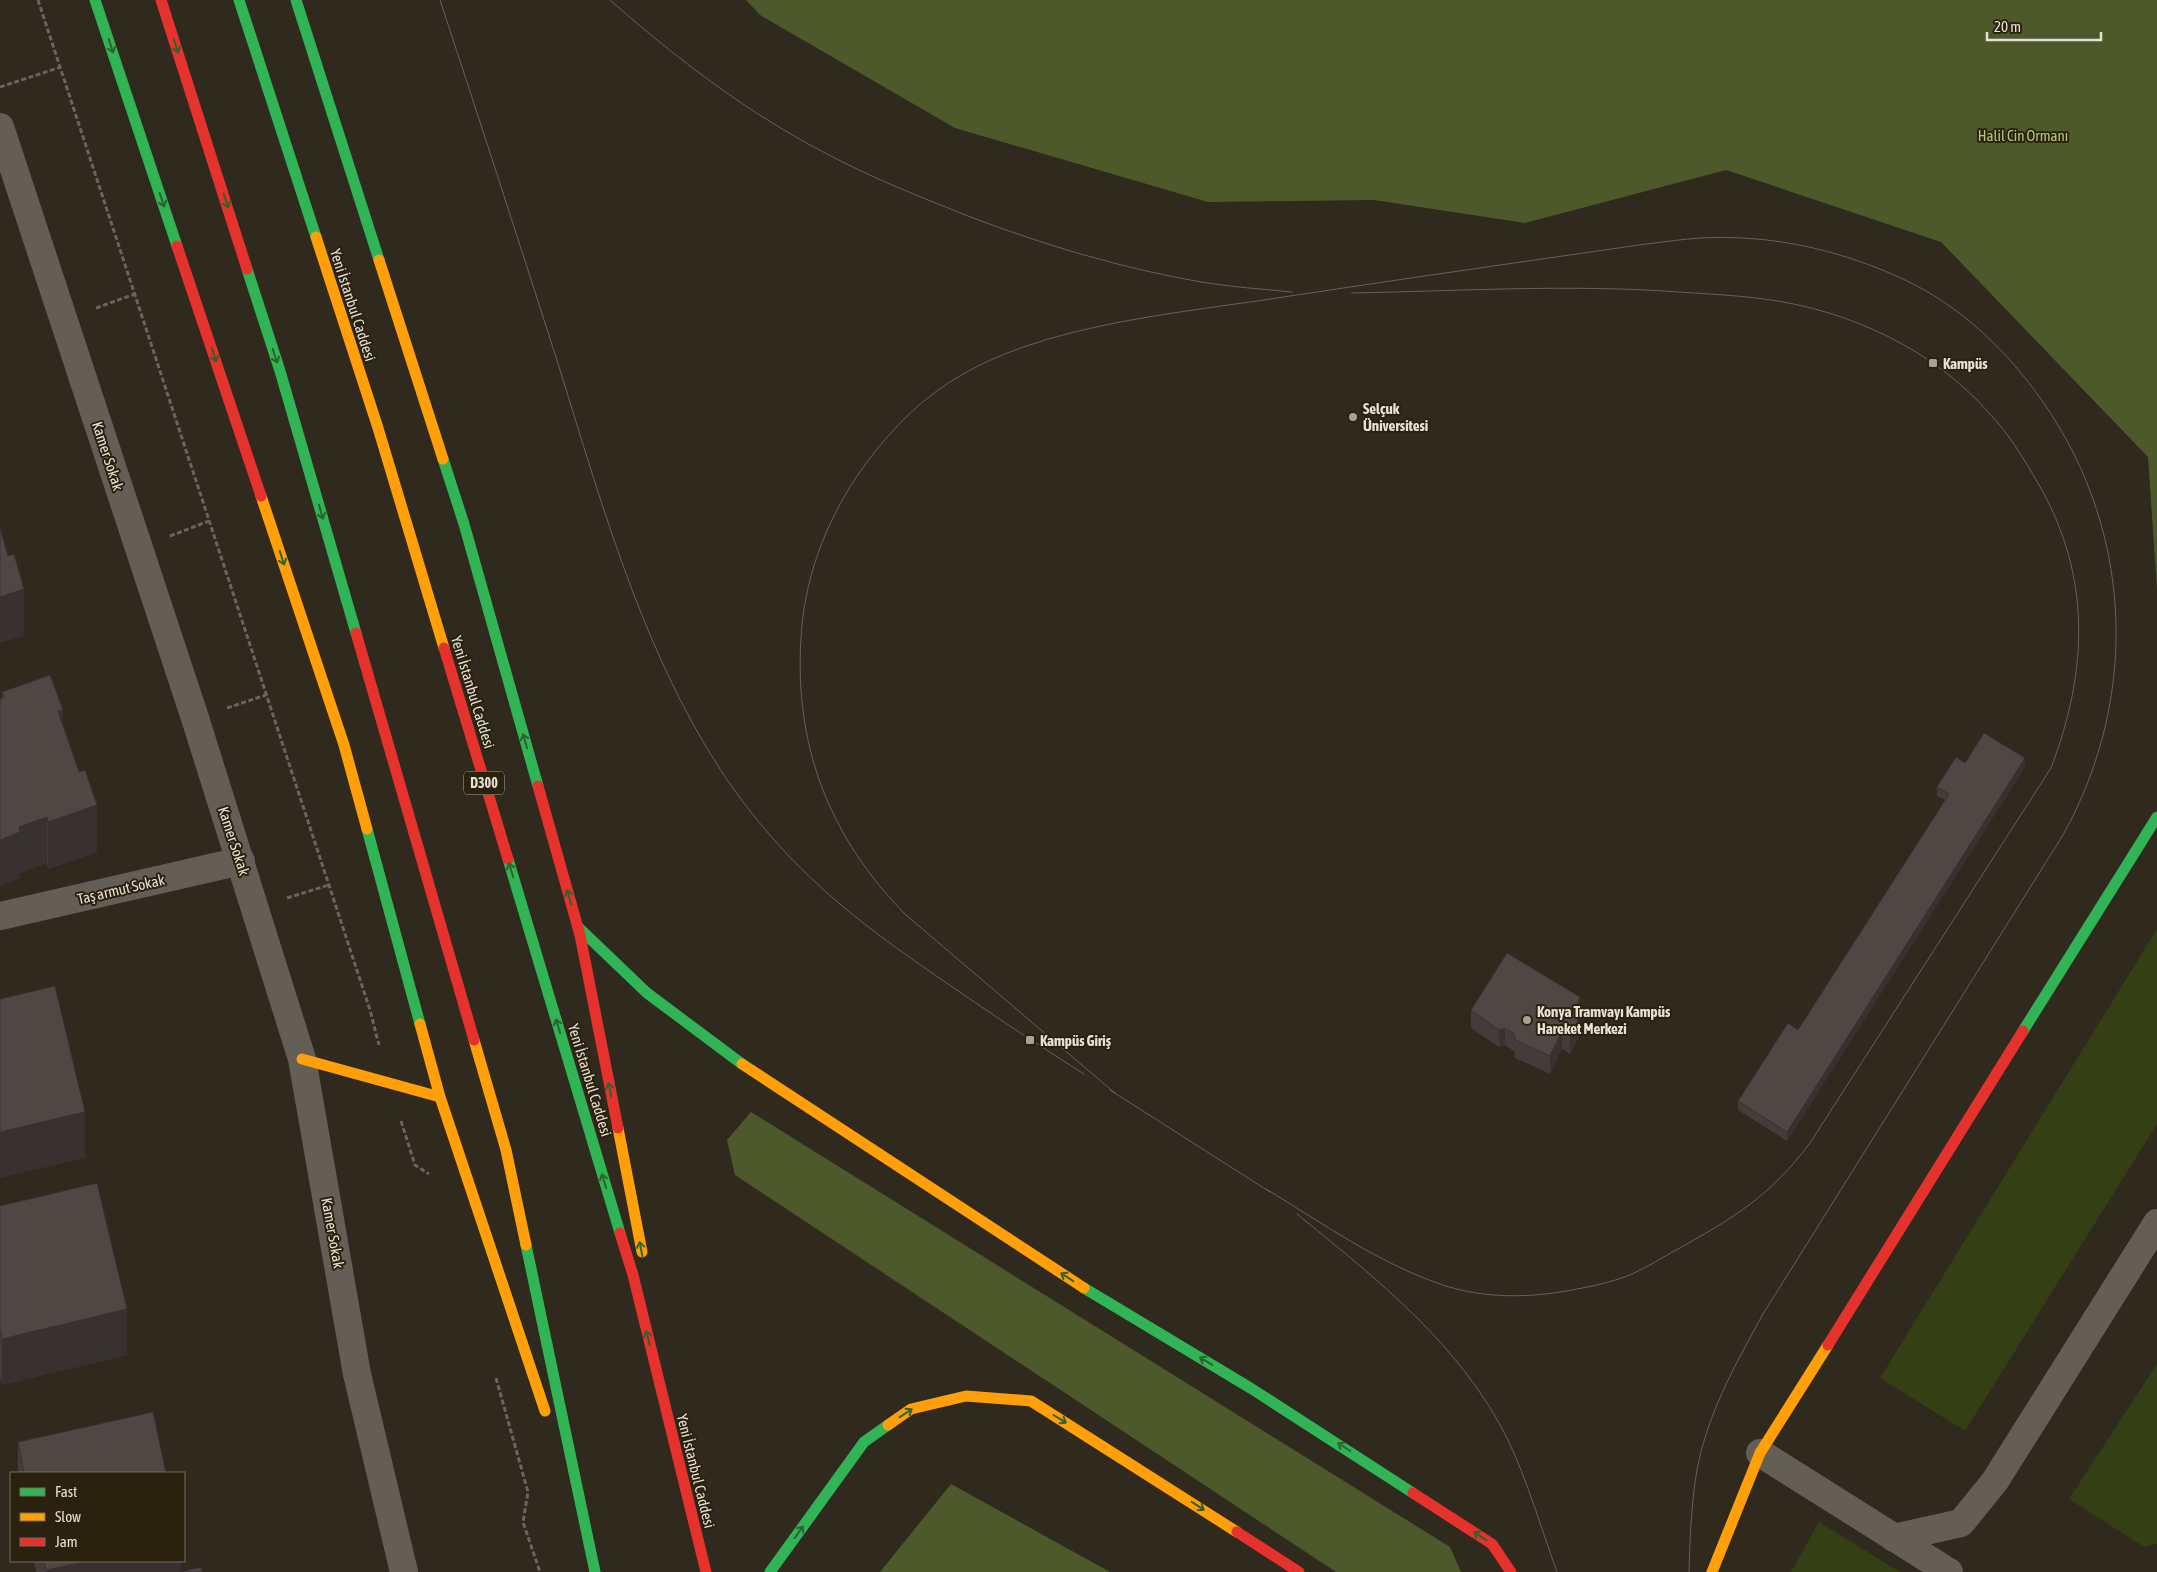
<svg xmlns="http://www.w3.org/2000/svg" width="2157" height="1572" viewBox="0 0 2157 1572" font-family="'Asap Condensed',sans-serif">
<style>
.green{fill:#353f14}
.forest{fill:#4d592b}
.lines{fill:none;stroke-linecap:round;stroke-linejoin:round}
.path{stroke:#6a655d;stroke-width:3;stroke-dasharray:5 2.5;stroke-linecap:butt}
.street{stroke:#645f56;stroke-width:28}
.fast{stroke:#30b455;stroke-width:11}
.slow{stroke:#ff9f0a;stroke-width:11}
.jam{stroke:#e5322d;stroke-width:11}
.tram{stroke:#66625a;stroke-width:1}
.wall{fill:#433d3a}
.shaded-wall{fill:#373230}
.building{fill:#4e4744;stroke:#373230}
.oneway{stroke:#2d632e}
.poi-dot{fill:#a7a195;stroke:#2b210f;stroke-width:2}
.labels{text-anchor:middle;dominant-baseline:central;stroke-width:4;stroke-linejoin:round;paint-order:stroke}
.shield{fill:#2b210f;stroke:#afa79a;stroke-width:1}
.shield-label{font-size:14px;font-weight:bold;fill:#e7e1d5}
.park-label{font-size:15px;fill:#b1ca7a;stroke:#2b210f}
.street-label{font-size:15px;fill:#e7e1d5;stroke:#2b210f}
.poi-label{font-size:15px;font-weight:bold;fill:#e7e1d5;stroke:#2b210f;text-anchor:start}
</style>
<rect width="100%" height="100%" fill="#2f291e"/>
<g class="green">
<path d="M 2157,929 L 2157,1124 L 1965,1431 L 1880,1378 Z"/>
<path d="M 2157,1364 L 2157,1544 L 2144,1547 L 2069,1499 Z"/>
<path d="M 1819,1522 L 1900,1572 L 1791,1572 Z"/>
</g>
<g class="forest">
<path d="M 746,0 L 2157,0 L 2157,589 L 2148,457 L 1941,242 L 1726,170 L 1525,223 L 1374,200 L 1208,202 L 955,128 L 760,15 Z"/>
<path d="M 751,1112 L 1450,1547 L 1461,1572 L 1336,1572 L 735,1175 L 727,1140 Z"/>
<path d="M 951,1484 L 1110,1572 L 880,1572 Z"/>
</g>
<g class="lines">
<g class="path">
<path d="M 38,0 L 370,1010 L 379,1045"/>
<path d="M 0,87 L 61,67"/>
<path d="M 96,308 L 135,294"/>
<path d="M 170,536 L 209,521"/>
<path d="M 227,708 L 266,695"/>
<path d="M 287,898 L 329,885"/>
<path d="M 401,1121 L 415,1165 L 429,1174"/>
<path d="M 496,1378 L 528,1492 L 523,1522 L 540,1572"/>
</g>
<g class="street">
<path d="M 0,127 L 195,718 L 302,1059 L 357,1374 L 404,1572"/>
<path d="M 0,916 L 241,861"/>
<path d="M 1760,1453 L 1949,1572"/>
<path d="M 1894,1538 L 1961,1523 L 1995,1481 L 2157,1223"/>
</g>
<g class="fast">
<path d="M 95,0 L 177,246"/>
<path d="M 239,0 L 316,237"/>
<path d="M 296,0 L 379,260"/>
<path d="M 247,269 L 280,371 L 356,633"/>
<path d="M 443,459 L 464,524 L 538,786"/>
<path d="M 367,829 L 420,1024"/>
<path d="M 508,859 L 620,1233"/>
<path d="M 578,927 L 647,993 L 742,1064"/>
<path d="M 2023,1031 L 2157,817"/>
<path d="M 526,1245 L 595,1572"/>
<path d="M 1084,1288 L 1252,1389 L 1413,1493"/>
<path d="M 770,1572 L 864,1442 L 888,1425"/>
</g>
<g class="slow">
<path d="M 316,237 L 378,428 L 444,648"/>
<path d="M 379,260 L 443,459"/>
<path d="M 261,496 L 344,745 L 367,829"/>
<path d="M 420,1024 L 440,1097 L 545,1411"/>
<path d="M 474,1040 L 506,1150 L 526,1245"/>
<path d="M 302,1059 L 440,1097"/>
<path d="M 742,1064 L 1084,1288"/>
<path d="M 618,1128 L 642,1252"/>
<path d="M 888,1425 L 911,1409 L 966,1396 L 1031,1401 L 1237,1532"/>
<path d="M 1712,1572 L 1760,1453 L 1828,1345"/>
</g>
<g class="jam">
<path d="M 161,0 L 247,269"/>
<path d="M 177,246 L 261,496"/>
<path d="M 356,633 L 474,1040"/>
<path d="M 444,648 L 508,859"/>
<path d="M 538,786 L 580,935 L 618,1128"/>
<path d="M 620,1233 L 633,1275 L 706,1572"/>
<path d="M 1828,1345 L 2023,1031"/>
<path d="M 1413,1493 L 1492,1544 L 1511,1572"/>
<path d="M 1237,1532 L 1299,1572"/>
</g>
<g class="tram">
<path d="M 440,0 C 479,118 517,236 555,354 C 606,516 655,704 769,834 C 822,896 881,938 948,984 C 993,1015 1038,1045 1084,1074"/>
<path d="M 610,0 C 677,59 749,114 829,155 C 874,179 921,197 968,216 C 1044,245 1121,268 1201,282 C 1231,287 1262,289 1292,292"/>
<path d="M 1110,1090 L 1270,1192"/>
<path d="M 1116,1094 L 906,915 C 830,838 794,747 801,638 C 804,580 825,524 857,476 C 882,440 912,406 950,382 C 1040,323 1184,313 1290,296 C 1409,278 1528,261 1646,244 C 1664,242 1683,239 1701,238 C 1770,234 1842,250 1905,280 C 1958,305 2001,345 2035,391 C 2133,522 2142,693 2063,835 L 1763,1314 C 1735,1365 1705,1418 1696,1476 C 1691,1508 1690,1540 1689,1572"/>
<path d="M 1266,1189 C 1324,1224 1381,1265 1446,1286 C 1484,1298 1527,1298 1566,1291 C 1588,1287 1611,1283 1632,1274 C 1648,1267 1663,1257 1678,1249 C 1735,1217 1770,1196 1810,1143 L 2051,768 C 2088,671 2092,576 2038,483 C 2024,459 2009,434 1990,414 C 1933,349 1849,310 1764,299 C 1736,295 1707,294 1679,292 C 1570,284 1461,291 1352,293"/>
<path d="M 1297,1214 C 1378,1280 1461,1345 1508,1440 C 1528,1482 1541,1528 1557,1572"/>
</g>
</g>
<g class="wall">
<path d="M 2,692 L 63,726 L 97,852 L 48,869 L 47,863 L 20,873 L 20,878 L 0,886 L 0,699 L 2,698 Z"/>
<path d="M 1965,763 L 2025,767 L 1787,1141 L 1738,1110 L 1738,1101 L 1798,1030 L 1945,800 L 1937,796 L 1937,787 Z"/>
<path d="M 1471,1010 L 1580,1014 L 1578,1020 L 1578,1039 L 1570,1054 L 1562,1049 L 1550,1074 L 1515,1058 L 1514,1051 L 1505,1045 L 1499,1047 L 1471,1028 Z"/>
<path d="M 0,1206 L 127,1355 L 2,1385 L 0,1377 Z"/>
<path d="M 18,1442 L 166,1473 L 18,1473 Z"/>
<path d="M 34,1561 L 181,1561 L 181,1572 L 202,1572 L 36,1572 Z"/>
</g>
<g class="shaded-wall">
<path d="M 24,589 L 24,636 L 0,643 L 0,597 Z"/>
<path d="M 63,710 L 63,756 L 58,711 Z"/>
<path d="M 2025,758 L 2025,767 L 1787,1141 L 1787,1132 Z"/>
<path d="M 97,805 L 97,852 L 48,869 L 48,822 Z"/>
<path d="M 47,817 L 47,863 L 20,873 L 20,878 L 0,886 L 0,840 L 19,827 Z"/>
<path d="M 1580,997 L 1580,1014 L 1576,1025 L 1576,1008 Z"/>
<path d="M 1578,1021 L 1578,1039 L 1570,1054 L 1570,1036 Z"/>
<path d="M 1505,1028 L 1505,1045 L 1499,1047 L 1499,1030 Z"/>
<path d="M 1562,1031 L 1562,1049 L 1550,1074 L 1550,1056 Z"/>
<path d="M 85,1112 L 85,1158 L 0,1178 L 0,1132 Z"/>
<path d="M 127,1309 L 127,1355 L 2,1385 L 2,1339 Z"/>
<path d="M 88,1561 L 181,1561 L 181,1572 L 46,1572 L 46,1570 Z"/>
</g>
<g class="building">
<path d="M 0,528 L 8,556 L 14,554 L 24,589 L 0,597 Z"/>
<path d="M 50,675 L 63,710 L 58,711 L 79,772 L 85,770 L 97,805 L 48,822 L 47,817 L 19,827 L 20,832 L 0,840 L 0,699 L 4,697 L 2,692 Z"/>
<path d="M 1984,733 L 2025,758 L 1787,1132 L 1738,1101 L 1788,1023 L 1798,1030 L 1949,794 L 1937,787 L 1956,757 L 1965,763 Z"/>
<path d="M 1507,953 L 1580,997 L 1576,1008 L 1578,1021 L 1570,1036 L 1562,1031 L 1550,1056 L 1515,1040 L 1514,1034 L 1505,1028 L 1499,1030 L 1471,1010 Z"/>
<path d="M 55,986 L 85,1112 L 0,1132 L 0,999 Z"/>
<path d="M 97,1183 L 127,1309 L 2,1339 L 0,1330 L 0,1206 Z"/>
<path d="M 153,1412 L 166,1473 L 24,1473 L 18,1442 Z"/>
<path d="M 44,1561 L 88,1561 L 46,1570 Z"/>
<path d="M 201,1567 L 202,1572 L 180,1572 Z"/>
</g>
<defs><path id="oneway-shaft" d="M-6 0H5M1.5-3L5.5 0L1.5 3" fill="none" stroke-width="1.6" stroke-linecap="round" stroke-linejoin="round" transform="scale(1.25)"/></defs>
<g class="oneway">
<use href="#oneway-shaft" transform="translate(111 46) rotate(72)"/>
<use href="#oneway-shaft" transform="translate(176 46) rotate(72)"/>
<use href="#oneway-shaft" transform="translate(162 200) rotate(72)"/>
<use href="#oneway-shaft" transform="translate(226 201) rotate(72)"/>
<use href="#oneway-shaft" transform="translate(214 355) rotate(72)"/>
<use href="#oneway-shaft" transform="translate(275 356) rotate(72)"/>
<use href="#oneway-shaft" transform="translate(321 512) rotate(74)"/>
<use href="#oneway-shaft" transform="translate(282 558) rotate(72)"/>
<use href="#oneway-shaft" transform="translate(525 741) rotate(-106)"/>
<use href="#oneway-shaft" transform="translate(511 870) rotate(-107)"/>
<use href="#oneway-shaft" transform="translate(569 897) rotate(-106)"/>
<use href="#oneway-shaft" transform="translate(558 1026) rotate(-107)"/>
<use href="#oneway-shaft" transform="translate(610 1090) rotate(-101)"/>
<use href="#oneway-shaft" transform="translate(604 1181) rotate(-107)"/>
<use href="#oneway-shaft" transform="translate(641 1249) rotate(-101)"/>
<use href="#oneway-shaft" transform="translate(1067 1277) rotate(-147)"/>
<use href="#oneway-shaft" transform="translate(648 1338) rotate(-104)"/>
<use href="#oneway-shaft" transform="translate(1206 1361) rotate(-149)"/>
<use href="#oneway-shaft" transform="translate(906 1413) rotate(-33)"/>
<use href="#oneway-shaft" transform="translate(1060 1419) rotate(32)"/>
<use href="#oneway-shaft" transform="translate(1344 1447) rotate(-148)"/>
<use href="#oneway-shaft" transform="translate(1198 1506) rotate(33)"/>
<use href="#oneway-shaft" transform="translate(799 1532) rotate(-54)"/>
<use href="#oneway-shaft" transform="translate(1480 1536) rotate(-147)"/>
</g>
<g class="poi-dot">
<rect x="1928" y="358" width="10" height="10" rx="2.5"/>
<circle cx="1353" cy="417" r="5"/>
<circle cx="1527" cy="1020" r="5"/>
<rect x="1025" y="1035" width="10" height="10" rx="2.5"/>
</g>
<g class="labels">
<rect class="shield" x="464" y="771.5" width="40" height="23" rx="4"/>
<g class="shield-label">
<text x="484" y="783">D300</text>
</g>
<g class="park-label">
<text x="2023" y="135">Halil Cin Ormanı</text>
</g>
<g class="street-label">
<text transform="translate(353 305) rotate(72)">Yeni İstanbul Caddesi</text>
<text transform="translate(108 456) rotate(72)">Kamer Sokak</text>
<text transform="translate(473 692) rotate(73)">Yeni İstanbul Caddesi</text>
<text transform="translate(234 841) rotate(72)">Kamer Sokak</text>
<text transform="translate(121 889) rotate(-13)">Taş armut Sokak</text>
<text transform="translate(590 1080) rotate(73)">Yeni İstanbul Caddesi</text>
<text transform="translate(333 1233) rotate(80)">Kamer Sokak</text>
<text transform="translate(696 1471) rotate(76)">Yeni İstanbul Caddesi</text>
</g>
<g class="poi-label">
<text x="1943" y="363">Kampüs</text>
<text x="1363" y="408">Selçuk<tspan x="1363" dy="17">Üniversitesi</tspan></text>
<text x="1537" y="1011">Konya Tramvayı Kampüs<tspan x="1537" dy="17">Hareket Merkezi</tspan></text>
<text x="1040" y="1040">Kampüs Giriş</text>
</g>
</g>
<rect x="10" y="1472" width="175" height="90" fill="#2b210f" stroke="#766e5e"/>
<rect x="20" y="1488" width="25" height="8" fill="#30b455" stroke="#766e5e"/>
<text x="55" y="1497" font-size="15" fill="#e7e1d5">Fast</text>
<rect x="20" y="1513" width="25" height="8" fill="#ff9f0a" stroke="#766e5e"/>
<text x="55" y="1522" font-size="15" fill="#e7e1d5">Slow</text>
<rect x="20" y="1538" width="25" height="8" fill="#e5322d" stroke="#766e5e"/>
<text x="55" y="1547" font-size="15" fill="#e7e1d5">Jam</text>
<path d="M1987 32v8h114v-8" fill="none" stroke="#e7e1d5" stroke-width="2.5"/>
<text x="1994" y="32" font-size="15" fill="#e7e1d5" stroke="#2b210f" stroke-width="4" paint-order="stroke">20 m</text>
</svg>
